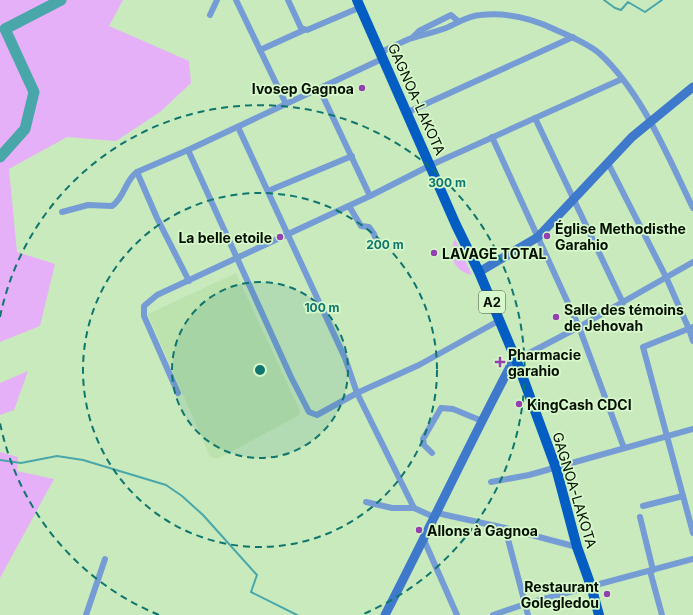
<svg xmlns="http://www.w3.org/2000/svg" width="693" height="615" viewBox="0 0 693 615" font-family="Inter,sans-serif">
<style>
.built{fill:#bce2ae}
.green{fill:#e6b0f8}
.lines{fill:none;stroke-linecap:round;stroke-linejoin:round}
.stream{stroke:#49a7a9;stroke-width:2}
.river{stroke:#49a7a9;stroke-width:11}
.street{stroke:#759cd4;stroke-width:6}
.secondary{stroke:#3e79cb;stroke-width:9}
.primary{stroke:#035dc3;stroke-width:10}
.ring{fill:none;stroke:#0f766e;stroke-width:2;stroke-dasharray:7 5}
.poi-dot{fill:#9440ae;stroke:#d6f8ca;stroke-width:1.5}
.labels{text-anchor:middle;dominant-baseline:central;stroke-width:3.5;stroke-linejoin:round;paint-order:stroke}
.shield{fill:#d6f8ca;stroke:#44553e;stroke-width:1}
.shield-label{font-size:13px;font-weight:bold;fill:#050f02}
.poi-label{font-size:14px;font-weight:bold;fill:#050f02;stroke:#d6f8ca;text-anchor:start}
.street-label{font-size:14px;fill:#050f02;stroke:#d6f8ca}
.centre{fill:#0f766e;stroke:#d6f8ca;stroke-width:2}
.ring-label{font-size:12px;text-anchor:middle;font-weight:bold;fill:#0f766e;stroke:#d6f8ca;stroke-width:3.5;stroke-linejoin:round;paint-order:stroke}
</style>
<rect width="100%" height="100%" fill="#c9eabd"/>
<path class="built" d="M 236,273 L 300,411 L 298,416 L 217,459 L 210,457 L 148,314 Z"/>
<g class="green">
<path d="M 0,0 L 123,0 L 109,26 L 189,61 L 191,83 L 160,112 L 116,141 L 67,137 L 9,169 L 17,252 L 55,264 L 40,326 L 0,342 Z"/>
<path d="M 455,239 L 472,275 C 454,271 447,256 455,239 Z"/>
<path d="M 28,371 L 14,410 L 0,415 L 0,383 Z"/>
<path d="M 0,452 L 18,457 L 17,471 L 54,479 L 0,578 Z"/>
</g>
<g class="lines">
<g class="stream">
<path d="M 604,0 L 615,8 L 621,10 L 628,2 L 645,12 L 662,0"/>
<path d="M 0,460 L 21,463 L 57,456 L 83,460 L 166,485 L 182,496 L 203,515 L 257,575 L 251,592 L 297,615"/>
</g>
<path class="river" d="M 0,157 L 25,129 L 34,92 L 5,29 L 61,0"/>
<g class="street">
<path d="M 236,0 L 286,104"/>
<path d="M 288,0 L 301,28 L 307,30 L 361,7"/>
<path d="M 210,15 L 217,0"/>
<path d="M 412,38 L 419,31 L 451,15 L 458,21"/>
<path d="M 260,50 L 304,30"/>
<path d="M 381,52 C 391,48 401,42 412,38 C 423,35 435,32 446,28 C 458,23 467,16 480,15 C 508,12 532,18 556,30 C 570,36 587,43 599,53 C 642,92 668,157 693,208"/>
<path d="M 319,88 L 370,196"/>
<path d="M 408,112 L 573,37"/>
<path d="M 535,118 L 623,303"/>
<path d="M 238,127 L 345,358 L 357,393 L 414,508 L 434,517"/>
<path d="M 492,137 L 579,327 L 624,448"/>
<path d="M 188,150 L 291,377 L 309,412 L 317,415 L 357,393 L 419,365 L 500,320"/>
<path d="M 608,163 L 666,277 L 689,329 L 693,341"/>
<path d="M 137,172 L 157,218 L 189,281"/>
<path d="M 268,191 L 352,156"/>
<path d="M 349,206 L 361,226 L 369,227 L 374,234 L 376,240"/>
<path d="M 62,212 L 88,205 L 112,206 C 125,197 125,180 137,172 L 188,150 L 384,58"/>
<path d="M 693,327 L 643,347 L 693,533"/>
<path d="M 516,360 L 579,327 L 693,262"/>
<path d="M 178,393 L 144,316 L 144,306 L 157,295 L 370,196 L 431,165 L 622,79"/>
<path d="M 432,453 L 424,445 L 423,439 L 441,408 L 453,409 L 482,421"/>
<path d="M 491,482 L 529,475 L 693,429"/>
<path d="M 366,502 L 392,508 L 414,508"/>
<path d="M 643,506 L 683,496"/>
<path d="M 437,513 L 505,528 L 577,547"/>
<path d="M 640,517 L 653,570"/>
<path d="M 505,528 L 528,615"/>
<path d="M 424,540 L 457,615"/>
<path d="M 650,571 L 662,615"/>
<path d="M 86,615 L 105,559"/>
<path d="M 493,615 L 525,604 L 693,559"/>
</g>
<g class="secondary">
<path d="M 479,272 L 538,237 L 632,137 L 693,87"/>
<path d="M 385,615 C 428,532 468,446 512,363 L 516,360"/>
</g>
<path class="primary" d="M 357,0 L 456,225 L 479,272 L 519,367 L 556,468 L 577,547 L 591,586 L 599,615"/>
</g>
<circle cx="260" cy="370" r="88" fill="#0f766e" fill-opacity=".12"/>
<g class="ring">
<circle cx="260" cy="370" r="88"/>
<circle cx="260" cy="370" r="177"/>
<path d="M159 615A265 265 0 0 1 0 423M0 317A265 265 0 1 1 361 615"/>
</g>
<g class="poi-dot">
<circle cx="362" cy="88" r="4"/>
<circle cx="547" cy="236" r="4"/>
<circle cx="280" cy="237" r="4"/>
<circle cx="434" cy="253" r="4"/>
<circle cx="556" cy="317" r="4"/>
<path d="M498 356h4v4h4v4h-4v4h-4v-4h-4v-4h4z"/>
<circle cx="519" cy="404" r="4"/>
<circle cx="419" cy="530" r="4"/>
<circle cx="607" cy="594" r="4"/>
</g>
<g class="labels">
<rect class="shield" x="479" y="291" width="26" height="22" rx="3"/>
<g class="shield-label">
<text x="492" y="302">A2</text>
</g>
<g class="poi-label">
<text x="354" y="88" text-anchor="end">Ivosep Gagnoa</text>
<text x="555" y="228">Église Methodisthe<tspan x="555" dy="16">Garahio</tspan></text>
<text x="272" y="237" text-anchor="end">La belle etoile</text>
<text x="442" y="253">LAVAGE TOTAL</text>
<text x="564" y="309">Salle des témoins<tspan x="564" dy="16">de Jehovah</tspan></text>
<text x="508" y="354">Pharmacie<tspan x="508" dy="16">garahio</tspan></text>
<text x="527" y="404">KingCash CDCI</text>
<text x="427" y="530">Allons à Gagnoa</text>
<text x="599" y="586" text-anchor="end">Restaurant<tspan x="599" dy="16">Golegledou</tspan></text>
</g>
<g class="street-label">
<text transform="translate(417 99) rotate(66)">GAGNOA-LAKOTA</text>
<text transform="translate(575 490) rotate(73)">GAGNOA-LAKOTA</text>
</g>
</g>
<circle cx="260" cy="370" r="6" class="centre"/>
<g class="ring-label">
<text x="447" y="187">300 m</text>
<text x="385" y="249">200 m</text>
<text x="322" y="312">100 m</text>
</g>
</svg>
